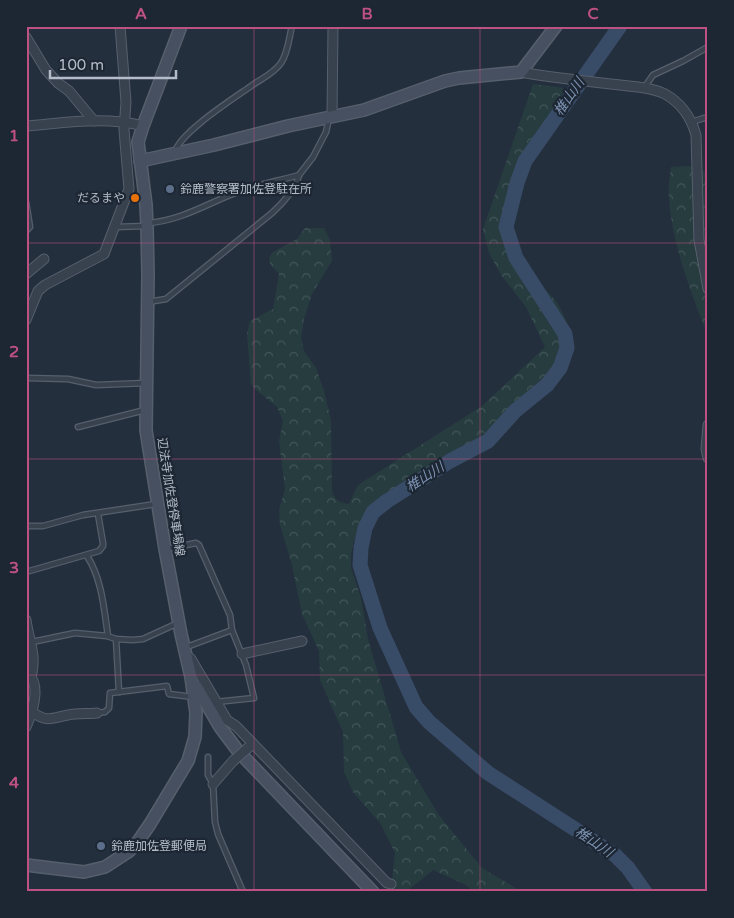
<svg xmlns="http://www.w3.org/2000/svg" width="734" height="918" viewBox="0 0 734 918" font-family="'Varela Round','Noto Sans JP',sans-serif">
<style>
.forest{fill:url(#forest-crowns)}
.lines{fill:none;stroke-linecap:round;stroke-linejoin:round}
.river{stroke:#394c67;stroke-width:15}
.lane-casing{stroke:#565f6c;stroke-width:7}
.street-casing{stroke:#565f6c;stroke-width:11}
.secondary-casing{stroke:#565f6c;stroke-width:14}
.lane{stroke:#38414e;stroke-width:4.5}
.street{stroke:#38414e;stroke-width:9}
.secondary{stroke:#465061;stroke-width:11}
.street-bridge-casing{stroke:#565f6c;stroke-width:11;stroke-linecap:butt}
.street-bridge{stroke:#38414e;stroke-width:9}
.grid{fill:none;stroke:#bd5182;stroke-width:1;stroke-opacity:0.55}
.service-dot{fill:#5c6f8a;stroke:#1d2633;stroke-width:2}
.food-dot{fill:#e8710a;stroke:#1d2633;stroke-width:2}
.labels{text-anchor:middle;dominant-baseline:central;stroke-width:4.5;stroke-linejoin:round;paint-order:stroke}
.poi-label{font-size:12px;fill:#b4bcc9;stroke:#1d2633;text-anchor:start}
.street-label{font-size:12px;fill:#b4bcc9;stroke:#1d2633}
.water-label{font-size:14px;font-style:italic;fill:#7c92b1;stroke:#1d2633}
.neatline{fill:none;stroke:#bd5182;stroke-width:2}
.grid-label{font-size:16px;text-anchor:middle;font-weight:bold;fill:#bd5182}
</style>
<defs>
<pattern id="forest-crowns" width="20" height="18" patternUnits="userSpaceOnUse" patternTransform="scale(1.25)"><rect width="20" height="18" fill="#263c3f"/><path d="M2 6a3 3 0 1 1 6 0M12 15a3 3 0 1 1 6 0" fill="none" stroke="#435659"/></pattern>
</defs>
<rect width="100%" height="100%" fill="#242f3e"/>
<g class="forest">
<path d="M 533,84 L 565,88 L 507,196 L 500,230 L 506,248 L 556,301 C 561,309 571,328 570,337 C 569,350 562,363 556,374 L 482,435 L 381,496 L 371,507 L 364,518 L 353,543 L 351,555 L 351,568 L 361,598 L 368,639 L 401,752 L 438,814 L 482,868 L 522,892 L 474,892 L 466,885 L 433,870 L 406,892 L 392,892 L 391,890 L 395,853 L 380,823 L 353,792 L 344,772 L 343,732 L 320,680 L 319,651 L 302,614 L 292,565 L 280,525 L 279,510 L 285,489 L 279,441 L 283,421 L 277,407 L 255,389 L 251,384 L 247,334 L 250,321 L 273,309 L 279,274 L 270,264 L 269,257 L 273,252 L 297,239 L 305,228 L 324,228 L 330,240 L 332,261 L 312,294 L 304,319 L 301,338 L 304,351 L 316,368 L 324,391 L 331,420 L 332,491 C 335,501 339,502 349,504 L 358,485 L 482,406 L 545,347 L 526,307 L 501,275 L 489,253 L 483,229 Z"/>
<path d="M 690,166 L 708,173 L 708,336 C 691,292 672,245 669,198 C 668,188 670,177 671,167 Z"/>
</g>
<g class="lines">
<path class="river" d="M 620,26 L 525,161 L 517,183 L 506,227 L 516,258 L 565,334 L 567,348 L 560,368 L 547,385 L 515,411 L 488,441 L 450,461 L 387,501 L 373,512 L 365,528 L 361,548 L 360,565 L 380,628 L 416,707 L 429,722 L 488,773 L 615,855 L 628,868 L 645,892"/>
<g class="lane-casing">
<g id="lane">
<path d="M 644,88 L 653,75 L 683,61 L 708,47"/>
<path d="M 692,122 L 704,118 L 708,119"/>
<path d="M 175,152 C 180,132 236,97 254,84 C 263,78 274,73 281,63 C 288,53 289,38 292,26"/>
<path d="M 26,202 L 30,227 L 26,231"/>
<path d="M 148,223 C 179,221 207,204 235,193 C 255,185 278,181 299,175"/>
<path d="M 115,227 L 146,226"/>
<path d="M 148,302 L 166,299 L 272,213 L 282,203 L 292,191 L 297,182 L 299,175 L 313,157 L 326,132 L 329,118"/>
<path d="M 26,378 L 68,379 L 96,385 L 146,383"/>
<path d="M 78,427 L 145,410"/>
<path d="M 26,526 L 43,526 L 83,515 L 156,504"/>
<path d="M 166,549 L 196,543 L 199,545 L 230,615 L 232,630 L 184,648"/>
<path d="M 87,556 C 102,579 104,609 108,636"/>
<path d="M 26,572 L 99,551 L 103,546 L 103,543 L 98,514"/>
<path d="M 116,639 L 119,692"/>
<path d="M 32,642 L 75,633 L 107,636 L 116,639 L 133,640 L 143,639 L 178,623"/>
<path d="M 216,702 L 254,698 L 246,665 L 232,630"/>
<path d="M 97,713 L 105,712 L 109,708 L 110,693 L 167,686 L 169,694 L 193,697"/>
<path d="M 208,757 L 208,775 L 213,784 L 215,822 L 218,834 L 243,892"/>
</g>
</g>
<g class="street-casing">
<g id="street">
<path d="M 26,37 L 46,70 L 58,83 L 69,91 L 94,121"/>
<path d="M 521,72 C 553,78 586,81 620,85 C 634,87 652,87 665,94 C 681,103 691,117 696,135 L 699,240 L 708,289"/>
<path d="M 332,116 L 333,26"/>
<path d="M 26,126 C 65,123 105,116 143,126"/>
<path d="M 26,274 L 44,259"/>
<path d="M 26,320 L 38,291 L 45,285 L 104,254 L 129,189 L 124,130 L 126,102 L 120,26"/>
<path d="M 708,425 L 706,449 L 708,458"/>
<path d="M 26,620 C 29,641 37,655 31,677 L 26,678"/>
<path d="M 242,654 L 302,641"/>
<path d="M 186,655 L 191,659 L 227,720 L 236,726 L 387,883 L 391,884"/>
<path d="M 32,712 C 48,723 51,718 68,715 C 77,713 88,714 97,713"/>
<path d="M 26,727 C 32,714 40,689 31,677"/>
<path d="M 213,784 L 233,761"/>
</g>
</g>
<g class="secondary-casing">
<g id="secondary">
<path d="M 140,161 L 214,145 L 288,126 L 364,110 L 445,81 L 459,78 L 521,72 L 556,26"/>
<path d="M 196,686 L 220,727 L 238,751 L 373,892"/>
<path d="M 26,865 L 84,872 L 105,867 L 128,852 L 137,843 L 150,824 L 188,761 L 195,737 L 196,713 L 191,677 L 181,634 L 165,549 L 146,430 L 148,274 L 147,226 L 146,205 L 138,142 L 143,126 L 181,26"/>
</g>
</g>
<use href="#lane" class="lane"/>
<use href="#street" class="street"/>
<use href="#secondary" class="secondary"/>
<g class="street-bridge-casing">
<path id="street-bridge" d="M 233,761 L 249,747"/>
</g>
<use href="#street-bridge" class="street-bridge"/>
</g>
<path class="grid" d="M 254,26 L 254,892M 480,26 L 480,892M 26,243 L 708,243M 26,459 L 708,459M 26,675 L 708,675"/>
<g class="service-dot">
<circle cx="170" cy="189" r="5"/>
<circle cx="101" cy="846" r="5"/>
</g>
<circle class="food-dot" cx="135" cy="198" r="5"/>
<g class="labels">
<g class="poi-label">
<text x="180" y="189">鈴鹿警察署加佐登駐在所</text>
<text x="125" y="198" text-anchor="end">だるまや</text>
<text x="111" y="846">鈴鹿加佐登郵便局</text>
</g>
<g class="street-label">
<text transform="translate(171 497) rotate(81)">辺法寺加佐登停車場線</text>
</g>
<g class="water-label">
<text transform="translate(569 97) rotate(-55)">椎山川</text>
<text transform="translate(425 477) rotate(-33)">椎山川</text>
<text transform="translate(594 842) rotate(34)">椎山川</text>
</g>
</g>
<rect width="734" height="918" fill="none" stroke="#1d2633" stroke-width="55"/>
<path d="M50 70v8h126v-8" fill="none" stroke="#b4bcc9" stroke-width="2.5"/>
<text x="58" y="70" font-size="15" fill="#b4bcc9" stroke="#1d2633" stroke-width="4" paint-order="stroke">100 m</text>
<rect x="28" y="28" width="678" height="862" class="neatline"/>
<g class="grid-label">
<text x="141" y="19">A</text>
<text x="367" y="19">B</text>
<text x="593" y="19">C</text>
<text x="14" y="141">1</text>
<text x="14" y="357">2</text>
<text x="14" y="573">3</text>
<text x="14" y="788">4</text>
</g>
</svg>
